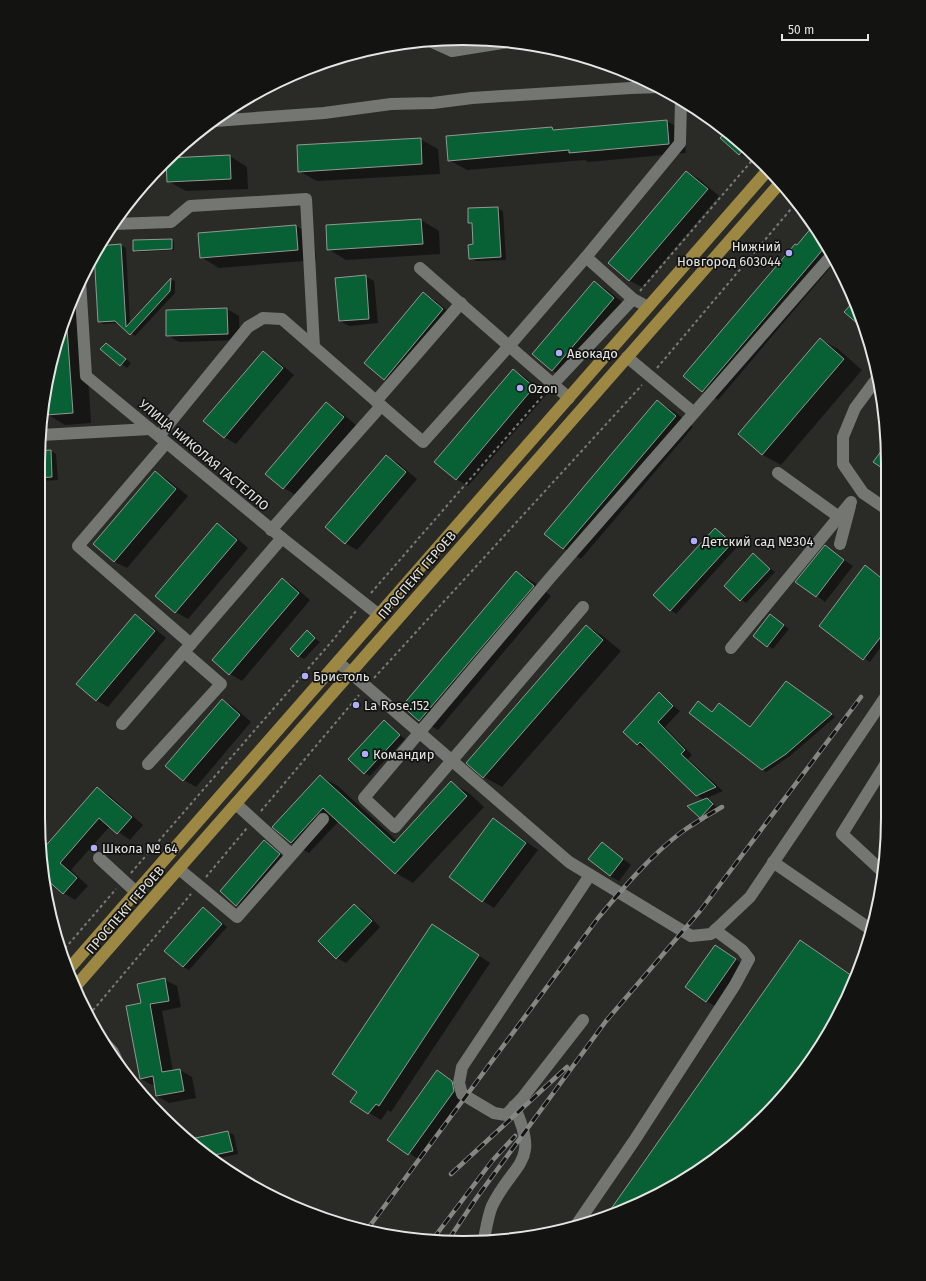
<svg xmlns="http://www.w3.org/2000/svg" width="926" height="1281" viewBox="0 0 926 1281" font-family="'Fira Sans',sans-serif">
<style>
.shadow{fill:#0007}
.building{fill:#086035;stroke:#939894}
.lines{fill:none;stroke-linecap:round;stroke-linejoin:round}
.path{stroke:#7a7b77;stroke-width:2;stroke-dasharray:3 3;stroke-linecap:butt}
.minor{stroke:#747671;stroke-width:12}
.major{stroke:#9c8743;stroke-width:12}
.rail-casing{stroke:#868783;stroke-width:4.5}
.rail{stroke:#131312;stroke-width:3;stroke-dasharray:9;stroke-linecap:butt}
.poi-dot{fill:#afaefa;stroke:#131312;stroke-width:1.5}
.labels{text-anchor:middle;dominant-baseline:central;stroke-width:3.5;stroke-linejoin:round;paint-order:stroke}
.poi-label{font-size:13px;fill:#e5e6e3;stroke:#131312;text-anchor:start}
.street-label{font-size:13px;fill:#e5e6e3;stroke:#131312}
.rim{fill:none;stroke:#e5e6e3;stroke-width:2}
</style>
<rect width="100%" height="100%" fill="#2a2b27"/>
<g class="shadow">
<path d="M 667,121 L 684,131 L 686,153 L 588,162 L 585,160 L 467,170 L 449,160 L 552,128 L 558,131 Z"/>
<path d="M 728,131 L 755,157 L 752,161 L 740,154 L 722,138 Z"/>
<path d="M 420,139 L 438,149 L 440,174 L 317,181 L 299,171 Z"/>
<path d="M 230,156 L 247,167 L 248,189 L 186,191 L 168,181 L 168,159 Z"/>
<path d="M 687,172 L 699,179 L 719,196 L 642,287 L 630,281 L 609,263 Z"/>
<path d="M 497,208 L 503,211 L 506,260 L 476,261 L 470,258 L 474,245 L 473,225 L 469,223 Z"/>
<path d="M 421,220 L 439,231 L 440,254 L 346,260 L 328,249 Z"/>
<path d="M 296,226 L 314,236 L 316,260 L 219,268 L 201,257 L 199,233 Z"/>
<path d="M 813,228 L 835,262 L 718,400 L 703,391 L 685,376 Z"/>
<path d="M 172,240 L 174,241 L 174,250 L 137,252 L 134,251 Z"/>
<path d="M 121,245 L 126,248 L 130,324 L 171,279 L 175,281 L 175,293 L 135,336 L 119,323 L 103,324 L 99,321 L 95,250 L 98,247 Z"/>
<path d="M 365,276 L 374,281 L 378,323 L 349,326 L 340,321 Z"/>
<path d="M 594,282 L 606,289 L 626,305 L 564,377 L 553,371 L 533,354 Z"/>
<path d="M 75,291 L 83,296 L 91,423 L 65,425 L 47,414 L 46,386 L 70,301 Z"/>
<path d="M 424,294 L 436,301 L 455,317 L 396,386 L 384,379 Z"/>
<path d="M 227,309 L 239,316 L 240,340 L 179,342 L 167,335 L 167,311 Z"/>
<path d="M 820,339 L 838,349 L 862,370 L 781,465 L 763,455 L 739,434 Z"/>
<path d="M 106,344 L 131,363 L 127,368 L 102,349 Z"/>
<path d="M 263,352 L 275,359 L 294,375 L 236,444 L 224,437 Z"/>
<path d="M 513,370 L 525,377 L 546,395 L 468,486 L 456,479 Z"/>
<path d="M 657,401 L 675,412 L 693,427 L 581,559 L 563,548 Z"/>
<path d="M 326,403 L 338,410 L 356,425 L 296,495 L 284,488 L 266,474 Z"/>
<path d="M 51,451 L 56,454 L 58,480 L 38,481 L 39,452 Z"/>
<path d="M 386,456 L 398,463 L 417,479 L 357,550 L 345,543 Z"/>
<path d="M 155,472 L 167,479 L 188,496 L 127,568 L 115,562 L 94,544 Z"/>
<path d="M 217,524 L 229,531 L 248,548 L 188,619 L 176,612 L 157,595 Z"/>
<path d="M 715,529 L 737,547 L 676,614 L 671,610 Z"/>
<path d="M 825,547 L 853,566 L 825,602 L 797,581 Z"/>
<path d="M 753,555 L 775,572 L 746,603 L 725,586 Z"/>
<path d="M 871,570 L 885,581 L 886,640 L 870,662 L 820,626 Z"/>
<path d="M 516,572 L 534,582 L 551,596 L 438,730 L 420,720 L 403,706 Z"/>
<path d="M 282,579 L 294,586 L 310,600 L 242,681 L 230,674 L 213,660 Z"/>
<path d="M 38,611 L 46,618 L 38,627 Z"/>
<path d="M 136,615 L 147,622 L 166,638 L 108,707 L 96,700 Z"/>
<path d="M 771,615 L 789,629 L 773,649 L 768,646 Z"/>
<path d="M 587,626 L 604,637 L 621,651 L 502,787 L 484,777 L 468,763 Z"/>
<path d="M 307,632 L 320,642 L 304,659 L 299,656 Z"/>
<path d="M 790,685 L 835,717 L 790,756 L 766,772 L 762,769 L 713,713 L 751,728 Z"/>
<path d="M 659,694 L 680,711 L 665,727 L 692,755 L 688,759 L 723,791 L 705,799 L 718,808 L 706,821 L 700,817 L 705,800 L 696,795 L 647,747 L 645,749 L 638,744 L 624,732 Z"/>
<path d="M 222,700 L 234,707 L 251,722 L 196,787 L 184,780 L 167,766 Z"/>
<path d="M 384,721 L 405,739 L 370,776 L 364,773 Z"/>
<path d="M 320,776 L 338,786 L 397,841 L 451,783 L 469,793 L 484,807 L 413,883 L 396,873 L 339,821 L 309,853 L 291,843 Z"/>
<path d="M 97,788 L 109,795 L 143,825 L 130,840 L 110,826 L 71,870 L 88,886 L 75,900 L 64,893 L 46,878 Z"/>
<path d="M 494,819 L 538,850 L 494,908 L 483,901 Z"/>
<path d="M 265,841 L 285,858 L 242,908 L 237,905 Z"/>
<path d="M 602,843 L 631,865 L 619,881 L 610,876 Z"/>
<path d="M 354,905 L 363,910 L 380,927 L 346,963 L 337,958 Z"/>
<path d="M 204,908 L 227,927 L 189,970 L 183,967 Z"/>
<path d="M 444,932 L 490,963 L 391,1112 L 388,1110 L 381,1120 L 352,1102 Z"/>
<path d="M 801,941 L 855,978 L 844,1006 L 800,1077 Z"/>
<path d="M 724,951 L 744,965 L 715,1006 L 706,1001 Z"/>
<path d="M 165,980 L 177,986 L 181,1007 L 162,1011 L 173,1071 L 180,1070 L 192,1077 L 196,1098 L 169,1103 L 157,1096 L 155,1084 L 152,1085 L 140,1078 L 142,1004 Z"/>
<path d="M 437,1072 L 463,1089 L 465,1098 L 421,1161 L 389,1140 Z"/>
<path d="M 228,1132 L 234,1135 L 238,1154 L 215,1159 L 187,1141 Z"/>
</g>
<g class="building">
<path d="M 667,120 L 669,144 L 569,153 L 569,150 L 448,161 L 446,136 L 552,127 L 553,130 Z"/>
<path d="M 727,131 L 745,148 L 739,155 L 720,138 Z"/>
<path d="M 421,138 L 422,164 L 298,172 L 297,145 Z"/>
<path d="M 230,155 L 231,179 L 167,182 L 166,160 L 169,158 Z"/>
<path d="M 686,171 L 708,189 L 629,281 L 608,263 Z"/>
<path d="M 498,207 L 501,257 L 469,259 L 468,245 L 473,244 L 472,223 L 468,223 L 468,208 Z"/>
<path d="M 421,219 L 423,244 L 327,250 L 326,225 Z"/>
<path d="M 296,225 L 298,250 L 200,258 L 198,233 Z"/>
<path d="M 812,227 L 825,247 L 702,392 L 683,376 L 795,244 L 797,245 Z"/>
<path d="M 172,239 L 172,249 L 133,251 L 133,240 Z"/>
<path d="M 121,244 L 126,327 L 171,278 L 170,291 L 130,335 L 115,321 L 98,322 L 94,252 L 98,246 Z"/>
<path d="M 366,275 L 369,319 L 339,321 L 335,278 Z"/>
<path d="M 594,281 L 614,298 L 552,371 L 532,354 Z"/>
<path d="M 423,292 L 443,309 L 384,380 L 364,363 Z"/>
<path d="M 854,301 L 863,324 L 865,330 L 844,312 Z"/>
<path d="M 227,308 L 228,334 L 166,336 L 166,310 Z"/>
<path d="M 66,314 L 73,413 L 46,415 L 46,380 Z"/>
<path d="M 820,338 L 844,359 L 762,455 L 738,434 Z"/>
<path d="M 106,343 L 126,359 L 120,366 L 100,349 Z"/>
<path d="M 263,351 L 283,368 L 224,438 L 203,421 Z"/>
<path d="M 513,369 L 534,387 L 456,480 L 434,462 Z"/>
<path d="M 657,400 L 676,416 L 563,549 L 544,534 Z"/>
<path d="M 326,402 L 344,417 L 283,489 L 265,474 Z"/>
<path d="M 885,446 L 885,470 L 873,462 Z"/>
<path d="M 51,450 L 52,477 L 38,478 L 39,451 Z"/>
<path d="M 386,455 L 406,472 L 345,544 L 325,527 Z"/>
<path d="M 155,471 L 176,489 L 114,562 L 93,544 Z"/>
<path d="M 217,523 L 237,540 L 175,613 L 155,596 Z"/>
<path d="M 715,528 L 732,543 L 670,611 L 653,595 Z"/>
<path d="M 825,545 L 844,560 L 816,597 L 795,582 Z"/>
<path d="M 753,553 L 770,569 L 740,601 L 724,586 Z"/>
<path d="M 865,565 L 885,581 L 886,630 L 863,660 L 819,626 Z"/>
<path d="M 516,571 L 534,586 L 419,721 L 402,706 Z"/>
<path d="M 282,578 L 299,593 L 229,675 L 212,660 Z"/>
<path d="M 135,614 L 155,631 L 96,701 L 76,684 Z"/>
<path d="M 770,614 L 784,625 L 767,647 L 753,636 Z"/>
<path d="M 586,625 L 603,640 L 483,778 L 466,763 Z"/>
<path d="M 307,630 L 315,638 L 298,657 L 290,649 Z"/>
<path d="M 786,681 L 832,714 L 786,754 L 762,770 L 689,713 L 698,701 L 712,712 L 719,703 L 750,727 Z"/>
<path d="M 659,692 L 673,706 L 658,722 L 685,750 L 681,754 L 716,787 L 696,796 L 640,742 L 637,745 L 623,732 Z"/>
<path d="M 222,699 L 240,715 L 183,781 L 165,766 Z"/>
<path d="M 384,720 L 400,735 L 364,774 L 348,759 Z"/>
<path d="M 320,775 L 394,843 L 451,781 L 467,796 L 395,874 L 323,808 L 291,843 L 272,827 Z"/>
<path d="M 97,787 L 132,817 L 117,834 L 99,818 L 60,863 L 77,878 L 63,894 L 46,879 L 42,850 Z"/>
<path d="M 707,798 L 713,804 L 700,818 L 687,806 Z"/>
<path d="M 493,818 L 526,843 L 482,902 L 449,877 Z"/>
<path d="M 264,840 L 280,854 L 236,906 L 220,891 Z"/>
<path d="M 602,842 L 623,859 L 610,876 L 588,859 Z"/>
<path d="M 354,904 L 372,921 L 336,959 L 318,941 Z"/>
<path d="M 203,907 L 222,924 L 183,967 L 164,951 Z"/>
<path d="M 432,924 L 479,955 L 379,1106 L 376,1104 L 368,1114 L 350,1102 L 357,1092 L 332,1074 Z"/>
<path d="M 800,940 L 855,978 L 844,1006 L 800,1077 L 743,1138 L 699,1172 L 626,1211 L 606,1216 Z"/>
<path d="M 715,945 L 736,959 L 706,1002 L 685,987 Z"/>
<path d="M 165,978 L 169,1001 L 150,1004 L 162,1072 L 180,1069 L 184,1091 L 156,1096 L 153,1076 L 140,1079 L 126,1006 L 141,1003 L 137,984 Z"/>
<path d="M 437,1070 L 452,1081 L 454,1091 L 408,1155 L 387,1140 Z"/>
<path d="M 228,1131 L 233,1151 L 210,1156 L 186,1140 Z"/>
</g>
<g class="lines">
<g class="path">
<path d="M 640,291 L 755,157"/>
<path d="M 657,368 L 796,203"/>
<path d="M 371,593 L 545,393"/>
<path d="M 374,678 L 642,385"/>
<path d="M 261,811 L 359,695"/>
<path d="M 131,873 L 333,640 L 356,611"/>
<path d="M 206,877 L 247,828"/>
<path d="M 61,953 L 116,889"/>
<path d="M 89,1015 L 191,894"/>
</g>
<g class="minor">
<path d="M 430,41 L 452,51 L 508,42"/>
<path d="M 215,121 L 324,113 L 391,104 L 433,103 L 472,98 L 631,88 L 660,87"/>
<path d="M 114,224 L 171,222 L 190,206 L 306,199 L 314,347"/>
<path d="M 80,281 L 86,376 L 282,538 L 379,615"/>
<path d="M 648,307 L 633,299 L 586,257 L 680,143 L 681,100"/>
<path d="M 627,357 L 693,412"/>
<path d="M 878,377 L 855,408 L 843,437 L 843,464 L 863,493 L 885,508"/>
<path d="M 554,383 L 633,299"/>
<path d="M 569,398 L 509,346 L 586,257"/>
<path d="M 376,401 L 461,303"/>
<path d="M 41,435 L 150,429"/>
<path d="M 159,436 L 248,327 L 263,318 L 282,319 L 423,442 L 509,346 L 420,268"/>
<path d="M 166,443 L 78,546 L 191,644"/>
<path d="M 778,473 L 839,517"/>
<path d="M 271,530 L 381,406"/>
<path d="M 840,544 L 850,506"/>
<path d="M 583,607 L 395,827 L 364,798 L 550,578 L 831,256"/>
<path d="M 731,648 L 851,502"/>
<path d="M 338,662 L 569,862 L 691,936 L 711,934 L 750,897 L 886,696"/>
<path d="M 122,724 L 282,538"/>
<path d="M 148,764 L 221,684 L 184,652"/>
<path d="M 236,804 L 291,854"/>
<path d="M 99,858 L 136,892"/>
<path d="M 773,862 L 873,931"/>
<path d="M 179,869 L 237,917 L 323,819"/>
<path d="M 883,872 L 842,834 L 885,765 L 887,766"/>
<path d="M 583,1020 L 523,1097 L 506,1115 L 494,1113 L 462,1094 L 459,1083 L 462,1067 L 590,875"/>
<path d="M 103,1041 L 113,1052 L 119,1065"/>
<path d="M 577,1224 L 634,1141 L 735,985 L 749,959 L 742,950 L 715,930"/>
<path d="M 484,1239 C 486,1229 488,1216 492,1206 C 514,1161 541,1164 514,1106"/>
</g>
<g class="major">
<path d="M 67,971 L 768,170"/>
<path d="M 74,988 L 781,182"/>
</g>
<g class="rail-casing">
<g id="rail">
<path d="M 451,1174 L 567,1067"/>
<path d="M 366,1231 L 598,918 C 624,887 651,855 683,831 C 696,822 710,814 722,807"/>
<path d="M 433,1239 L 492,1161 L 515,1136"/>
<path d="M 449,1239 L 475,1200 L 606,1021 L 700,911 L 861,697"/>
</g>
</g>
<use href="#rail" class="rail"/>
</g>
<g class="poi-dot">
<circle cx="789" cy="253" r="4"/>
<circle cx="559" cy="353" r="4"/>
<circle cx="520" cy="388" r="4"/>
<circle cx="694" cy="541" r="4"/>
<circle cx="305" cy="676" r="4"/>
<circle cx="356" cy="705" r="4"/>
<circle cx="365" cy="754" r="4"/>
<circle cx="94" cy="848" r="4"/>
</g>
<g class="labels">
<g class="poi-label">
<text x="781" y="246" text-anchor="end">Нижний<tspan x="781" dy="15">Новгород 603044</tspan></text>
<text x="567" y="353">Авокадо</text>
<text x="528" y="388">Ozon</text>
<text x="702" y="541">Детский сад №304</text>
<text x="313" y="676">Бристоль</text>
<text x="364" y="705">La Rose.152</text>
<text x="373" y="754">Командир</text>
<text x="102" y="848">Школа № 64</text>
</g>
<g class="street-label">
<text transform="translate(204 455) rotate(40)">УЛИЦА НИКОЛАЯ ГАСТЕЛЛО</text>
<text transform="translate(417 575) rotate(-49)">ПРОСПЕКТ ГЕРОЕВ</text>
<text transform="translate(125 910) rotate(-49)">ПРОСПЕКТ ГЕРОЕВ</text>
</g>
</g>
<path d="M0 0H926V1281H0ZM463 45H463A418 418 0 0 1 881 463V818A418 418 0 0 1 463 1236H463A418 418 0 0 1 45 818V463A418 418 0 0 1 463 45Z" fill="#131312" fill-rule="evenodd"/>
<path class="rim" d="M463 45H463A418 418 0 0 1 881 463V818A418 418 0 0 1 463 1236H463A418 418 0 0 1 45 818V463A418 418 0 0 1 463 45Z"/>
<path d="M782 34v6h86v-6" fill="none" stroke="#e5e6e3" stroke-width="2"/>
<text x="788" y="34" font-size="12" fill="#e5e6e3" stroke="#131312" stroke-width="3" paint-order="stroke">50 m</text>
</svg>
